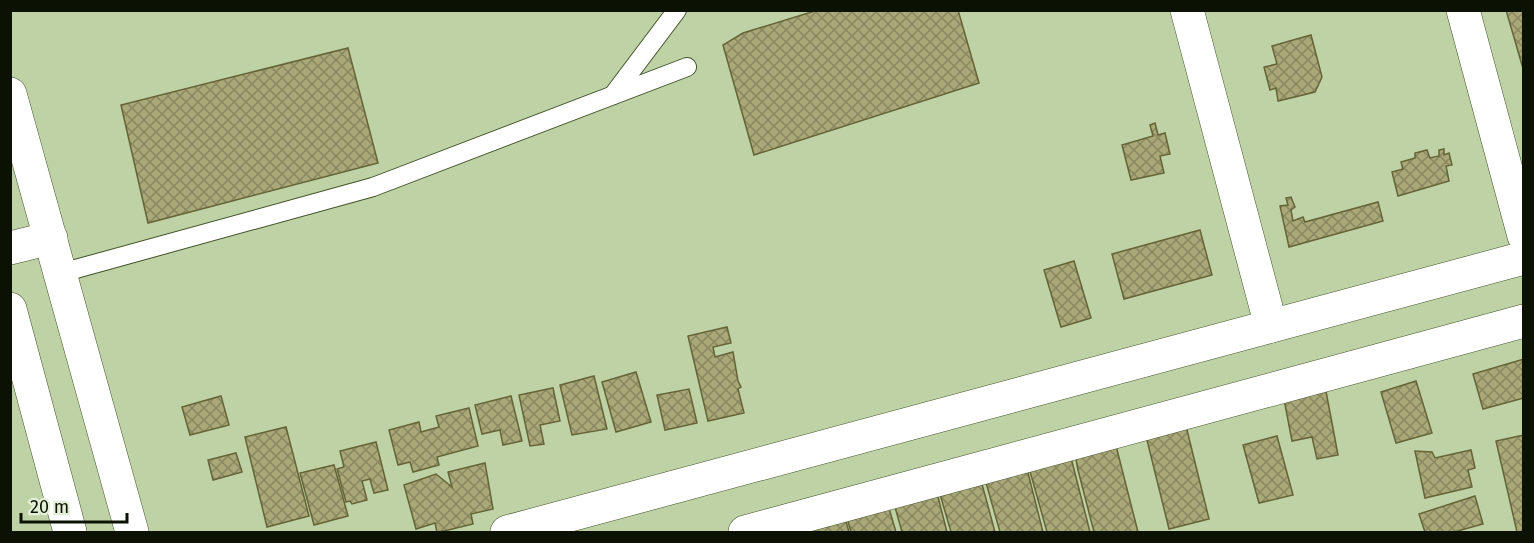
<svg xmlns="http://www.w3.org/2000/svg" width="1534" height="543" viewBox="0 0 1534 543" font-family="'Fira Sans',sans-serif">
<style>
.building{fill:url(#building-cross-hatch);stroke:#656436;stroke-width:1.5}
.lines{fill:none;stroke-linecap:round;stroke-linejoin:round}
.lane-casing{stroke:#42522a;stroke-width:20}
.street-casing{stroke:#42522a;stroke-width:34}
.lane{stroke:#fff;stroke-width:18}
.street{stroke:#fff;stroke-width:33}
</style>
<defs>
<pattern id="building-cross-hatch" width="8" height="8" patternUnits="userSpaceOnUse" patternTransform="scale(1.5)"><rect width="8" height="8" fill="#a9a878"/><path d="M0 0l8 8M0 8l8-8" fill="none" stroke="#888760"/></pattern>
</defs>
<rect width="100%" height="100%" fill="#bed2a5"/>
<g class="building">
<path d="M 818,10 L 958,10 L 979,83 L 754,155 L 723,45 L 743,33 Z"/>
<path d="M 1506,10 L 1524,10 L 1524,72 Z"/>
<path d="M 1311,35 L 1322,77 L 1315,92 L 1278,101 L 1276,88 L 1270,90 L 1264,67 L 1277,64 L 1272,46 Z"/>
<path d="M 348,48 L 378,163 L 148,223 L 121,105 Z"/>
<path d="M 1155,123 L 1158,135 L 1165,133 L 1170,154 L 1160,156 L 1164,173 L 1131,180 L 1122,145 L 1153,136 L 1150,125 Z"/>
<path d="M 1444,149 L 1444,155 L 1449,153 L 1452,165 L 1446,166 L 1449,181 L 1398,196 L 1392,172 L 1403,169 L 1401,162 L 1415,158 L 1415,153 L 1427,150 L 1430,158 L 1439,156 L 1439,150 Z"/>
<path d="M 1291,197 L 1295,207 L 1291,210 L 1293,221 L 1303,217 L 1305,222 L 1378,202 L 1383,221 L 1289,247 L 1280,206 L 1288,205 L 1286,198 Z"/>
<path d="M 1200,230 L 1212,275 L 1124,299 L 1112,254 Z"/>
<path d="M 1074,261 L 1091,318 L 1061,327 L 1044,270 Z"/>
<path d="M 727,327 L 731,343 L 713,347 L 715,357 L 733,352 L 738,381 L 741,387 L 738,389 L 744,413 L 708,421 L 688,336 Z"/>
<path d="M 1524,359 L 1524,398 L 1483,409 L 1473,374 Z"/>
<path d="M 636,372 L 651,422 L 616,432 L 602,382 Z"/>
<path d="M 594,376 L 607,429 L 572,435 L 560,385 Z"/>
<path d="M 1416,381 L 1432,433 L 1396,443 L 1381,392 Z"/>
<path d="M 1325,386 L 1338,455 L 1317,459 L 1312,437 L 1292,441 L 1283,394 Z"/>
<path d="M 553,388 L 560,421 L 540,425 L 544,444 L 530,446 L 519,395 Z"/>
<path d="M 689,389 L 697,423 L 665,430 L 657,395 Z"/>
<path d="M 221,396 L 229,425 L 190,435 L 182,407 Z"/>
<path d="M 511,396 L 522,441 L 503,445 L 500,430 L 482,434 L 475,405 Z"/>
<path d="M 469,408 L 478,446 L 437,457 L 439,465 L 413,472 L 410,462 L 398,465 L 389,430 L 419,422 L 421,432 L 439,427 L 436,416 Z"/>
<path d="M 1186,426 L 1209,519 L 1169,529 L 1146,436 Z"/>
<path d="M 286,427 L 309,516 L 267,527 L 245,437 Z"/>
<path d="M 1113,434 L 1138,532 L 1094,532 L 1078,470 L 1073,444 Z"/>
<path d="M 1524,435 L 1524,532 L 1517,532 L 1496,441 Z"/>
<path d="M 1277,436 L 1293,495 L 1259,503 L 1243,445 Z"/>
<path d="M 376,442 L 388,490 L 374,493 L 370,479 L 362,481 L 367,500 L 352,504 L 350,501 L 346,502 L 337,469 L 344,467 L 340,451 Z"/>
<path d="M 1068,446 L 1090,532 L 1047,532 L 1026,457 Z"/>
<path d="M 1471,450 L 1475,468 L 1468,470 L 1472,487 L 1425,498 L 1415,451 L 1432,452 L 1435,458 Z"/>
<path d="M 236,453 L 242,472 L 213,480 L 208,460 Z"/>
<path d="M 1025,461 L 1043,532 L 1000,532 L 983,472 Z"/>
<path d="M 485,463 L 493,509 L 471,514 L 473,524 L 440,532 L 437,532 L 435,523 L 416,529 L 404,485 L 436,474 L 452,487 L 448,472 Z"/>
<path d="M 334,465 L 348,516 L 314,525 L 300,473 Z"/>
<path d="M 979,473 L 995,532 L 951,532 L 937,484 Z"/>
<path d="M 936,489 L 947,532 L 902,532 L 893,500 Z"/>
<path d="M 1475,496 L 1483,524 L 1454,532 L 1425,532 L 1419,514 Z"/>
<path d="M 886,498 L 896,532 L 851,532 L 844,508 Z"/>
<path d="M 843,511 L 849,532 L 804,532 Z"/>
</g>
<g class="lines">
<g class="lane-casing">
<g id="lane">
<path d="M 613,95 L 677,10"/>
<path d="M 61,273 L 373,187 L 687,67"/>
</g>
</g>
<g class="street-casing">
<g id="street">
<path d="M 1187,10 L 1271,326"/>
<path d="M 1463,10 L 1524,236"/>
<path d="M 10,94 L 132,532"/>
<path d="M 10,248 L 51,238"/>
<path d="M 10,309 L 70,532"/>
<path d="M 507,532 L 1524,258"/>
<path d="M 745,532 L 1524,321"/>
</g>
</g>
<use href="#lane" class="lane"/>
<use href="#street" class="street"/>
</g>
<rect width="1534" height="543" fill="none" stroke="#0c1203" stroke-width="24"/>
<path d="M21 513v9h106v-9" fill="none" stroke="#0c1203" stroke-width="3"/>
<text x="30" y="513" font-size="18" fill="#0c1203" stroke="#e4efd8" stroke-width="4.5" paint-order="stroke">20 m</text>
</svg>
